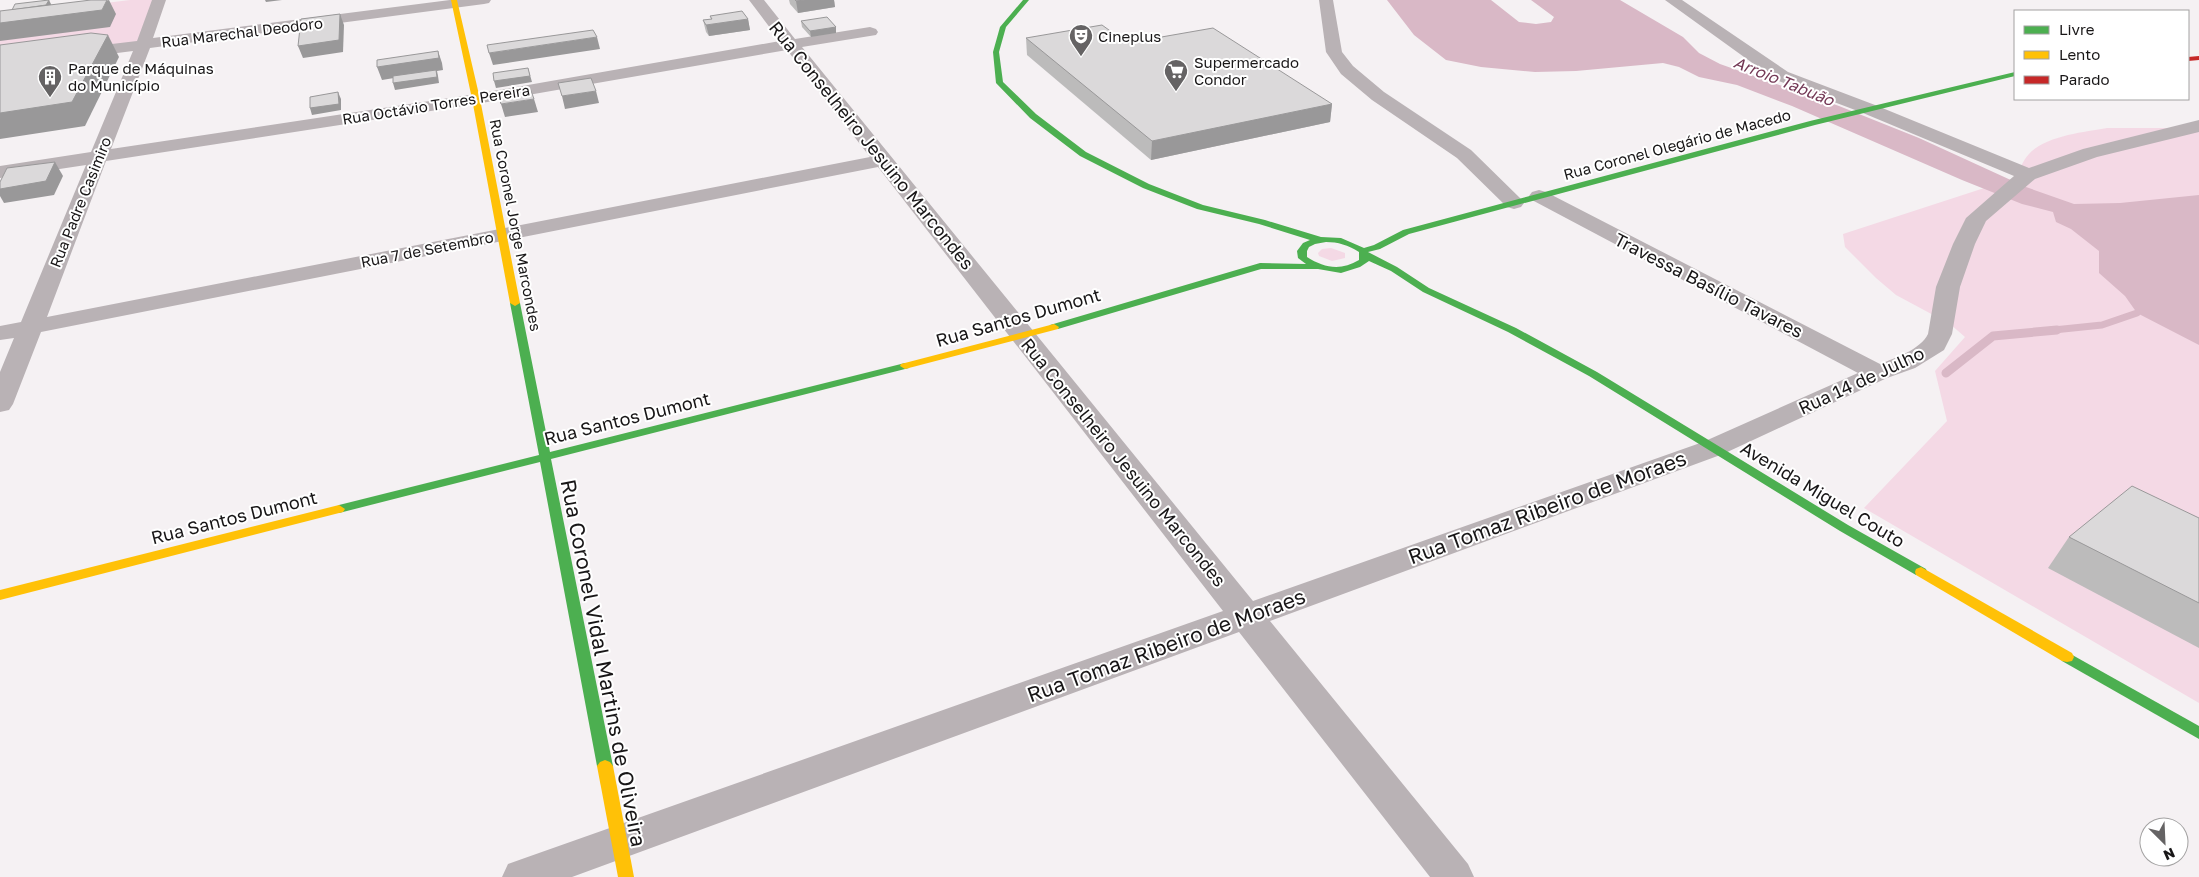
<svg xmlns="http://www.w3.org/2000/svg" width="2199" height="877" viewBox="0 0 2199 877" font-family="'Golos Text',sans-serif">
<style>
.green{fill:#f4d9e5}
.water{fill:#d9b8c6}
.lines{fill:none;stroke-linecap:round;stroke-linejoin:round}
.stream-far1{stroke:#d9b8c6;stroke-width:7}
.stream{stroke:#d9b8c6;stroke-width:9}
.street{fill:#b9b2b5;fill-rule:evenodd}
.fast{fill:#4caf50;fill-rule:evenodd}
.slow{fill:#ffc107;fill-rule:evenodd}
.jam{fill:#c62828;fill-rule:evenodd}
.wall{fill:#bcbbbb}
.shaded-wall{fill:#999899}
.building{fill:#dbd9da;stroke:#999899}
.labels{text-anchor:middle;dominant-baseline:central;stroke-width:4;stroke-linejoin:round;paint-order:stroke}
.far-street-label{font-size:15px;fill:#181617;stroke:#fff}
.far-poi-label{font-size:15px;fill:#181617;stroke:#fff;text-anchor:start}
.far-water-label{font-size:16px;font-style:italic;fill:#743956;stroke:#fff}
.street-label{font-size:18px;fill:#181617;stroke:#fff}
.near-street-label{font-size:21px;fill:#181617;stroke:#fff}
</style>
<rect width="100%" height="100%" fill="#f5f1f3"/>
<g class="green">
<path d="M 130,0 L 156,0 L 138,44 L 0,63 L 0,16 Z"/>
<path d="M 2107,128 L 2199,128 L 2199,703 L 1864,508 L 1947,421 L 1935,371 L 1965,337 L 1950,324 L 1896,295 L 1876,278 L 1845,247 L 1843,234 L 2015,178 C 2019,171 2023,160 2029,154 C 2045,136 2084,132 2107,128 Z"/>
<path d="M 1331,248 L 1345,253 L 1345,258 L 1332,261 L 1319,256 L 1318,253 L 1322,249 Z"/>
</g>
<path class="water" d="M 1387,0 L 1491,0 L 1519,22 L 1536,24 L 1551,22 L 1554,17 L 1531,0 L 1620,0 L 1683,37 L 1699,53 L 1720,64 L 1839,106 L 1919,138 L 2026,187 L 2074,204 L 2120,203 L 2199,195 L 2199,345 L 2137,313 L 2125,296 L 2099,273 L 2099,251 L 2071,229 L 2056,222 L 2053,212 L 2022,204 L 1962,180 L 1792,106 L 1737,85 L 1699,77 L 1679,67 L 1663,63 L 1576,71 L 1535,72 L 1481,67 L 1446,60 L 1414,35 Z"/>
<g class="lines">
<path class="stream-far1" d="M 2044,331 L 2102,325 L 2137,313"/>
<path class="stream" d="M 1946,373 L 1993,336 L 2057,330"/>
<g class="street">
<path d="M 152,0 L 166,0 L 153,38 L 450,0 L 491,0 L 489,3 L 484,4 L 150,48 L 111,149 L 476,94 L 780,41 L 749,0 L 764,0 L 795,39 L 870,27 L 876,29 L 878,32 L 876,35 L 802,47 L 1253,601 L 1703,442 L 1858,373 L 1532,200 L 1529,196 L 1532,192 L 1539,190 L 1546,192 L 1880,364 C 1895,358 1920,350 1928,334 L 1936,287 L 1953,244 L 1966,218 L 2014,176 L 1863,113 L 1776,80 L 1665,0 L 1682,0 L 1788,72 L 1875,105 L 2029,168 L 2083,149 L 2199,120 L 2199,132 L 2097,157 L 2035,179 L 1986,221 L 1975,244 L 1960,287 L 1952,334 L 1944,350 L 1915,368 L 1887,378 L 1723,454 L 1270,621 L 1468,864 L 1474,877 L 1430,877 L 1239,632 L 572,877 L 502,877 L 508,864 L 522,859 L 1223,611 L 878,167 L 41,332 L 13,404 L 9,410 L 0,412 L 0,372 L 14,338 L 0,340 L 0,326 L 21,322 L 86,165 L 0,178 L 0,166 L 91,152 L 133,51 L 78,58 L 72,56 L 70,53 L 72,50 L 78,48 L 137,41 ZM 787,50 L 870,157 L 47,317 L 106,161 L 476,104 Z"/>
<path d="M 1319,0 L 1333,0 L 1342,52 L 1353,66 L 1384,92 L 1471,150 L 1521,199 L 1524,203 L 1521,207 L 1514,209 L 1507,207 L 1457,158 L 1372,100 L 1341,74 L 1326,52 Z"/>
</g>
<g class="fast">
<path d="M 1023,0 L 1029,0 L 1006,27 L 999,52 L 1003,82 L 1036,114 L 1086,152 L 1149,184 L 1203,205 L 1265,220 L 1321,237 L 1341,238 L 1364,248 L 1374,245 L 1403,230 L 1810,121 L 2015,72 L 2015,76 L 1815,125 L 1409,234 L 1380,249 L 1368,252 L 1397,267 L 1429,288 L 1516,328 L 1597,372 L 1848,525 L 1926,569 L 1927,572 L 1926,575 L 1916,575 L 1840,531 L 1589,376 L 1508,332 L 1423,292 L 1391,271 L 1369,261 L 1360,267 L 1341,273 L 1318,269 L 1261,269 L 1058,329 L 1050,329 L 1049,327 L 1050,325 L 1260,263 L 1306,264 L 1298,258 L 1297,251 L 1303,243 L 1310,240 L 1259,224 L 1197,209 L 1143,188 L 1080,156 L 1030,118 L 996,83 L 993,52 L 1000,27 ZM 1326,242 C 1338,242 1348,245 1359,252 L 1359,260 C 1341,271 1324,268 1307,257 L 1307,251 L 1309,247 L 1315,244 Z"/>
<path d="M 515,300 L 520,303 L 550,452 L 905,363 L 910,366 L 909,368 L 551,459 L 613,766 L 610,770 L 605,772 L 600,770 L 597,766 L 540,462 L 339,513 L 333,509 L 339,505 L 539,455 L 510,303 Z"/>
<path d="M 2067,652 L 2199,726 L 2199,739 L 2062,661 L 2060,657 L 2062,653 Z"/>
</g>
<g class="slow">
<path d="M 451,0 L 457,0 L 480,99 L 520,303 L 515,306 L 510,303 L 472,99 Z"/>
<path d="M 1054,324 L 1059,327 L 1058,329 L 905,369 L 900,366 L 901,364 Z"/>
<path d="M 339,505 L 345,509 L 343,512 L 0,600 L 0,590 Z"/>
<path d="M 1921,567 L 2072,653 L 2074,657 L 2072,661 L 2067,662 L 2062,661 L 1916,575 L 1915,572 L 1916,569 Z"/>
<path d="M 605,760 L 610,762 L 613,766 L 634,877 L 618,877 L 597,766 L 600,762 Z"/>
</g>
<path class="jam" d="M 2199,56 L 2199,60 L 2188,61 L 2188,57 Z"/>
</g>
<g class="wall">
<path d="M 789,0 L 834,0 L 835,7 L 798,13 L 790,4 Z"/>
<path d="M 710,16 L 748,19 L 750,30 L 709,36 L 706,32 L 703,20 L 711,19 Z"/>
<path d="M 801,21 L 836,27 L 836,33 L 811,37 L 802,27 Z"/>
<path d="M 1026,38 L 1127,43 L 1332,104 L 1330,122 L 1151,160 L 1027,55 Z"/>
<path d="M 2199,518 L 2199,648 L 2048,568 L 2069,537 Z"/>
</g>
<g class="shaded-wall">
<path d="M 49,0 L 55,12 L 109,0 L 116,14 L 110,27 L 0,41 L 0,23 Z"/>
<path d="M 265,0 L 282,0 L 266,2 Z"/>
<path d="M 805,0 L 834,0 L 835,7 L 798,13 L 796,1 Z"/>
<path d="M 340,14 L 344,25 L 343,52 L 303,58 L 298,46 Z"/>
<path d="M 748,19 L 750,30 L 709,36 L 706,25 Z"/>
<path d="M 836,27 L 836,33 L 811,37 L 810,31 Z"/>
<path d="M 108,35 L 119,57 L 85,126 L 0,139 L 0,113 Z"/>
<path d="M 597,37 L 600,49 L 493,65 L 489,53 Z"/>
<path d="M 438,51 L 442,63 L 443,70 L 437,71 L 438,76 L 439,83 L 395,90 L 393,83 L 436,71 L 382,80 L 377,67 Z"/>
<path d="M 528,68 L 532,82 L 496,88 L 494,81 Z"/>
<path d="M 596,91 L 599,103 L 565,109 L 562,96 Z"/>
<path d="M 338,92 L 341,99 L 341,110 L 312,115 L 310,108 Z"/>
<path d="M 534,99 L 538,112 L 505,117 L 501,104 Z"/>
<path d="M 1332,104 L 1330,122 L 1151,160 L 1152,141 Z"/>
<path d="M 55,162 L 63,176 L 54,195 L 4,203 L 0,196 L 0,189 Z"/>
</g>
<g class="building">
<path d="M 49,0 L 46,5 L 12,10 L 15,4 Z"/>
<path d="M 91,0 L 107,0 L 102,10 L 0,23 L 0,11 Z"/>
<path d="M 795,0 L 805,0 L 796,1 Z"/>
<path d="M 742,11 L 748,19 L 706,25 L 703,20 L 712,19 L 710,16 Z"/>
<path d="M 340,14 L 339,40 L 298,46 L 301,19 Z"/>
<path d="M 827,17 L 836,27 L 810,31 L 801,21 Z"/>
<path d="M 1102,25 L 1127,43 L 1213,28 L 1332,104 L 1152,141 L 1026,38 Z"/>
<path d="M 593,30 L 597,37 L 489,53 L 487,45 Z"/>
<path d="M 91,33 L 108,35 L 72,102 L 0,113 L 0,45 Z"/>
<path d="M 438,51 L 439,58 L 377,67 L 377,60 Z"/>
<path d="M 528,68 L 530,76 L 494,81 L 493,73 Z"/>
<path d="M 436,70 L 437,77 L 393,83 L 393,76 Z"/>
<path d="M 591,78 L 596,91 L 562,96 L 558,83 Z"/>
<path d="M 530,88 L 534,99 L 501,104 L 497,91 L 506,90 L 507,92 Z"/>
<path d="M 338,92 L 339,104 L 310,108 L 310,97 Z"/>
<path d="M 55,162 L 46,181 L 0,189 L 0,182 L 7,168 Z"/>
<path d="M 2132,486 L 2199,518 L 2199,603 L 2069,537 Z"/>
</g>
<defs>
<g id="theatre-pin" transform="scale(1.25)"><path d="M0 17L-7.5 6A9.5 9.5 0 1 1 7.5 6Z" fill="#656364" stroke="#fff"/><path d="M-5-5.5Q0-4 5-5.5V0Q5 5 0 6Q-5 5-5 0ZM-3.3-2.5H-1v1.5H-3.3ZM1-2.5H3.3v1.5H1ZM-2.8 1Q0 5.5 2.8 1Z" fill="#fff"/></g>
<g id="supermarket-pin" transform="scale(1.25)"><path d="M0 17L-7.5 6A9.5 9.5 0 1 1 7.5 6Z" fill="#656364" stroke="#fff"/><path d="M-6-5.5h2.5l.6 2H6L4.5 2H-2.5L-4.4-4H-6ZM-1.5 3.2a1.3 1.3 0 1 0 .1 0ZM3 3.2a1.3 1.3 0 1 0 .1 0Z" fill="#fff"/></g>
<g id="building-pin" transform="scale(1.25)"><path d="M0 17L-7.5 6A9.5 9.5 0 1 1 7.5 6Z" fill="#656364" stroke="#fff"/><path d="M-4-6H4V6H1V3H-1V6H-4ZM-2.5-4.3h1.7v1.8h-1.7ZM.8-4.3h1.7v1.8H.8ZM-2.5-1h1.7V.8h-1.7ZM.8-1h1.7V.8H.8Z" fill="#fff"/></g>
</defs>
<g fill-rule="evenodd">
<use href="#theatre-pin" x="1081" y="36"/>
<use href="#supermarket-pin" x="1176" y="71"/>
<use href="#building-pin" x="50" y="77"/>
</g>
<g class="labels">
<g class="far-street-label">
<text transform="translate(242 32) rotate(-7)">Rua Marechal Deodoro</text>
<text transform="translate(436 104) rotate(-9)">Rua Octávio Torres Pereira</text>
<text transform="translate(1677 144) rotate(-15)">Rua Coronel Olegário de Macedo</text>
<text transform="translate(80 202) rotate(-68)">Rua Padre Casimiro</text>
<text transform="translate(516 225) rotate(79)">Rua Coronel Jorge Marcondes</text>
<text transform="translate(427 249) rotate(-11)">Rua 7 de Setembro</text>
</g>
<g class="far-poi-label">
<text x="1098" y="36">Cineplus</text>
<text x="1194" y="62">Supermercado<tspan x="1194" dy="17">Condor</tspan></text>
<text x="68" y="68">Parque de Máquinas<tspan x="68" dy="17">do Município</tspan></text>
</g>
<g class="far-water-label">
<text transform="translate(1784 81) rotate(22)">Arroio Tabuão</text>
</g>
<g class="street-label">
<text transform="translate(872 145) rotate(51)">Rua Conselheiro Jesuino Marcondes</text>
<text transform="translate(1709 285) rotate(27)">Travessa Basílio Tavares</text>
<text transform="translate(1018 317) rotate(-16)">Rua Santos Dumont</text>
<text transform="translate(1861 380) rotate(-25)">Rua 14 de Julho</text>
<text transform="translate(627 418) rotate(-14)">Rua Santos Dumont</text>
<text transform="translate(1124 462) rotate(51)">Rua Conselheiro Jesuino Marcondes</text>
<text transform="translate(1823 494) rotate(31)">Avenida Miguel Couto</text>
<text transform="translate(234 517) rotate(-14)">Rua Santos Dumont</text>
</g>
<g class="near-street-label">
<text transform="translate(1547 507) rotate(-20)">Rua Tomaz Ribeiro de Moraes</text>
<text transform="translate(1166 645) rotate(-20)">Rua Tomaz Ribeiro de Moraes</text>
<text transform="translate(604 663) rotate(79)">Rua Coronel Vidal Martins de Oliveira</text>
</g>
</g>
<rect x="2014" y="10" width="175" height="90" fill="#ffffff" stroke="#a3a2a2"/>
<rect x="2024" y="26" width="25" height="8" fill="#4caf50" stroke="#a3a2a2"/>
<text x="2059" y="35" font-size="15" fill="#181617">Livre</text>
<rect x="2024" y="51" width="25" height="8" fill="#ffc107" stroke="#a3a2a2"/>
<text x="2059" y="60" font-size="15" fill="#181617">Lento</text>
<rect x="2024" y="76" width="25" height="8" fill="#c62828" stroke="#a3a2a2"/>
<text x="2059" y="85" font-size="15" fill="#181617">Parado</text>
<g transform="translate(2164 842) rotate(156)"><circle r="24" fill="#ffffff" stroke="#a3a2a2"/>
<path d="M0-4L9 19L0 12L-9 19Z" fill="#656364"/>
<text y="-8" font-size="14" font-weight="bold" text-anchor="middle" fill="#181617">N</text>
</g>
</svg>
